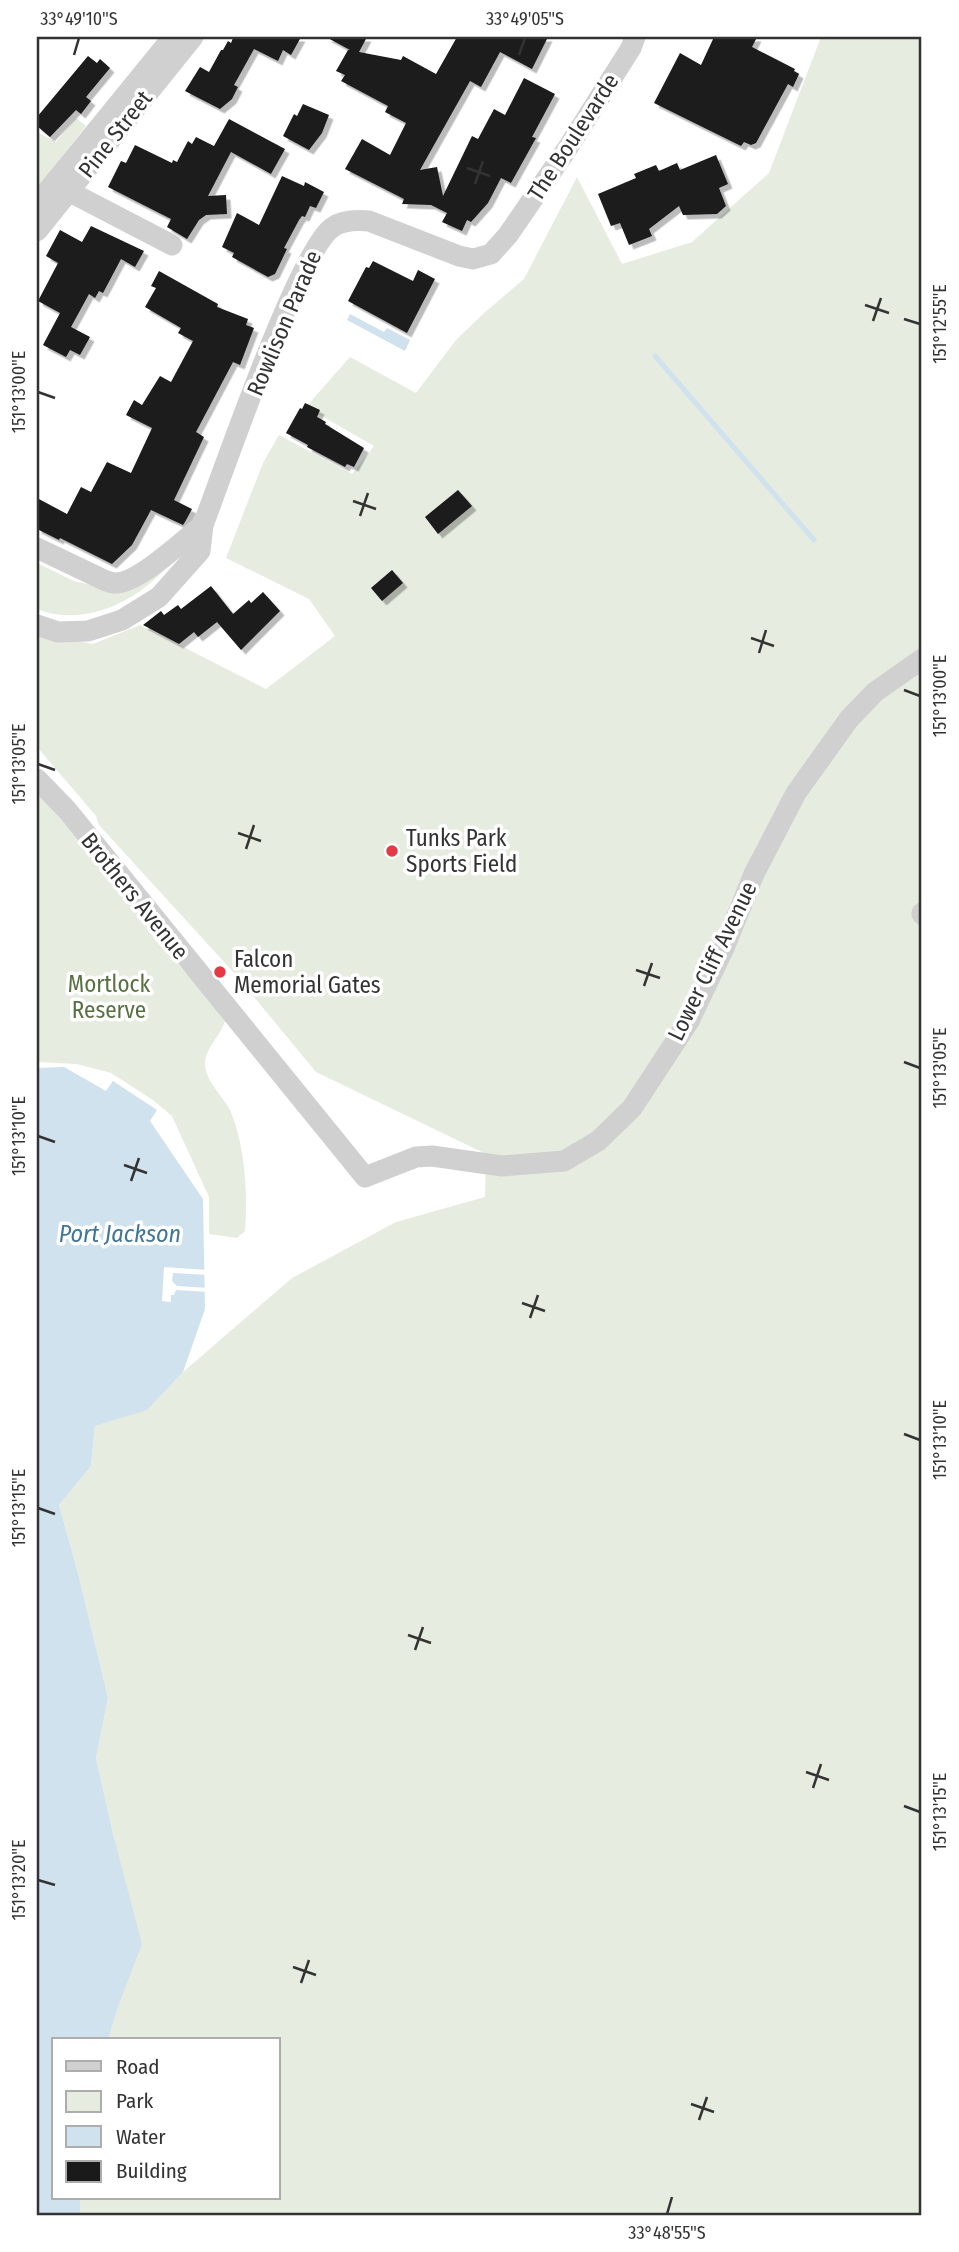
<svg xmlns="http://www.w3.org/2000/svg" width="959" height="2252" viewBox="0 0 959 2252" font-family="'Fira Sans Condensed',sans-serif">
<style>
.green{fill:#e6ecdf}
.water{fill:#cfe2ee}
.pier{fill:#fff}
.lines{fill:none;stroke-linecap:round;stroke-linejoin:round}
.stream{stroke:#cfe2ee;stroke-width:5}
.building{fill:#1a1a1a;filter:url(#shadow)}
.minor{stroke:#d0d0d0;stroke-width:21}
.ticks{fill:none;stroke:#333;stroke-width:2.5}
.poi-dot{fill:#e63946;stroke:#fff;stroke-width:2.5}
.labels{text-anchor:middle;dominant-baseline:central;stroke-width:7;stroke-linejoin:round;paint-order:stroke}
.street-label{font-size:23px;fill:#333;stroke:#fff}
.poi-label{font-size:23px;fill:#333;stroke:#fff;text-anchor:start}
.park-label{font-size:23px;fill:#56703f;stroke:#fff}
.water-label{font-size:24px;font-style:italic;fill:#3f7597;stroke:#fff}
.neatline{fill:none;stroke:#333;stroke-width:2.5}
.ticks-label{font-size:18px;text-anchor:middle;fill:#333}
</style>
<defs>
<filter id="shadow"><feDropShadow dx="4.5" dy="4.5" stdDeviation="0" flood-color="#0004"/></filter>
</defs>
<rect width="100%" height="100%" fill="#fff"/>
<g class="green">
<path d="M 821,37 L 922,37 L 922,2215 L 80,2215 L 80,2198 L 278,2198 L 278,2040 L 108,2040 L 120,2001 L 114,1838 L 96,1758 L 108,1698 L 78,1573 L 59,1505 L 91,1466 L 95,1426 L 147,1409 L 183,1372 L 292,1278 L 396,1222 L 485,1197 L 486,1154 L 316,1072 L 235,974 L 99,825 L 96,816 L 37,747 L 37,634 L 93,644 L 140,625 L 266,689 L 335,636 L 309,599 L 226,558 L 263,463 L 279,435 L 352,474 L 374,446 L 306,407 L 350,357 L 416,393 L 456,340 L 484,313 L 524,279 L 577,177 L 622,264 L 692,242 L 769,173 Z"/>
<path d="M 76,118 L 86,126 L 37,188 L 37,132 L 56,142 Z"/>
<path d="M 178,552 C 150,596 87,630 37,609 L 37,563 L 74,581 L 108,589 Z"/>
<path d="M 37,790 L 141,916 L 156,941 L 217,1006 L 225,1021 C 221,1036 205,1047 205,1065 C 206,1082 224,1097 231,1112 C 245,1147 248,1194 245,1231 L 237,1238 L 209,1234 L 209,1197 L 172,1116 L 153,1100 L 111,1073 L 77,1064 L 37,1062 L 37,905 L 39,896 L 37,876 Z"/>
</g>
<g class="water">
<path d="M 350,314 L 384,332 L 387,328 L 410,340 L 405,351 L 347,320 Z"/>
<path d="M 64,1067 L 106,1091 L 113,1081 L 157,1110 L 150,1121 L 203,1199 L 205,1309 L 183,1372 L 147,1410 L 95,1426 L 91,1466 L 59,1505 L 78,1573 L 108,1698 L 96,1758 L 114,1838 L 142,1944 L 120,2001 L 108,2040 L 54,2040 L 54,2198 L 80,2198 L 80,2215 L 37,2215 L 37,1068 Z"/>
</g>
<path class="pier" d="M 164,1267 L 208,1270 L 208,1275 L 173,1273 L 172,1281 L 177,1286 L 208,1288 L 208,1292 L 176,1290 L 174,1295 L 171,1295 L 171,1302 L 162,1301 Z"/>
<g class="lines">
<path class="stream" d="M 655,356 L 814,540"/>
</g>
<g class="building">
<path d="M 231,37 L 301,37 L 291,55 L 283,50 L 278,61 L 254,49 L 234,85 L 238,87 L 232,99 L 220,109 L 185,91 L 200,67 L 209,72 L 221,50 L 223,50 L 228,41 L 231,43 L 233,38 Z"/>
<path d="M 326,37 L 367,37 L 359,52 L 401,60 L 403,56 L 436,74 L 457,37 L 548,37 L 532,69 L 500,52 L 481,87 L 470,81 L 420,170 L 437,167 L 443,196 L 472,136 L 478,139 L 494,109 L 505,115 L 524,78 L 555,94 L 532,137 L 536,138 L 511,183 L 501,178 L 488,203 L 471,222 L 467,220 L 462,231 L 442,222 L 447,213 L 431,205 L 402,204 L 404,199 L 345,169 L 362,139 L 390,155 L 406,123 L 385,112 L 388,106 L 341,81 L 345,75 L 336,71 L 348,50 L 350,50 Z"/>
<path d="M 714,37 L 757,37 L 752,47 L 795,69 L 794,71 L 799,74 L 793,87 L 788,84 L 756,143 L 751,145 L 744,142 L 741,146 L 654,103 L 680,53 L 701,65 Z"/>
<path d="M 88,56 L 97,63 L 100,59 L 110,68 L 86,97 L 91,101 L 81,114 L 76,110 L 50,137 L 37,126 L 37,117 Z"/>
<path d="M 303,104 L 329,115 L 322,133 L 309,150 L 283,136 L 294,114 L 297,116 Z"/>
<path d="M 229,119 L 285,149 L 271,174 L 231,152 L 208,196 L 226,195 L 227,214 L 206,215 L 199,220 L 187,239 L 167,227 L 171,219 L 108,187 L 121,161 L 126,163 L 135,145 L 172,163 L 173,160 L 177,162 L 188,141 L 192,144 L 196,137 L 214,146 Z"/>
<path d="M 716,155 L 728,184 L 719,188 L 726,206 L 717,214 L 683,215 L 679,206 L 649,229 L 652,236 L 629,245 L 620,223 L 611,226 L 598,194 L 636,178 L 634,174 L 656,165 L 659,171 L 677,163 L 680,170 Z"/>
<path d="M 282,176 L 304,186 L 305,182 L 324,192 L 316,208 L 310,206 L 305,217 L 302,216 L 299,220 L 284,248 L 287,249 L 275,274 L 268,277 L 232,257 L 234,253 L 222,247 L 237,213 L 259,225 Z"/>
<path d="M 91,226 L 144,251 L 135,267 L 121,259 L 103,293 L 99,291 L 95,298 L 89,294 L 71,327 L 90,337 L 80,355 L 70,350 L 66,357 L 43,345 L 60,313 L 38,301 L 58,263 L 46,256 L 60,230 L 82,242 Z"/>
<path d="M 373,261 L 413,281 L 418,270 L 435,279 L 407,333 L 348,301 L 366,267 L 369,268 Z"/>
<path d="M 159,271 L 218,304 L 217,307 L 248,319 L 246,325 L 254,328 L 240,365 L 233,362 L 196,432 L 204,437 L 174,500 L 192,509 L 185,522 L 183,525 L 151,510 L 132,545 L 112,564 L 60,538 L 59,540 L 37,529 L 37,498 L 67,514 L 81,487 L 91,492 L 107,462 L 131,473 L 152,428 L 126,415 L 134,400 L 142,405 L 160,376 L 171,382 L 193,341 L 178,333 L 181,328 L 145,307 L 156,288 L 151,286 Z"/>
<path d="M 305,403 L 320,410 L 317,417 L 326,422 L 325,424 L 364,448 L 354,467 L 347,464 L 345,467 L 307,447 L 308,445 L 286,433 L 300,408 L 302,409 Z"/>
<path d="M 458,490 L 472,506 L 438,534 L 425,517 Z"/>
<path d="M 392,570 L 403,583 L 382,601 L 371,588 Z"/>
<path d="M 211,586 L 233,614 L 249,600 L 251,603 L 263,592 L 280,611 L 241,650 L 217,622 L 198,637 L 194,632 L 179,644 L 143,625 L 161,611 L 164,615 L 178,605 L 181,609 Z"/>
</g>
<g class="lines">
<g class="minor">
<path d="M 70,192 L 172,245"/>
<path d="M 37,204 L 173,37"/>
<path d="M 37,231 L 193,37"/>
<path d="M 37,548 L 104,580 C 107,581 111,583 115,583 C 138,584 184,539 203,525"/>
<path d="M 37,625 L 58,632 L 88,631 L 122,620 L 159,597 L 200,551 L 203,525 C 222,476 300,247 333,227 C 343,220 357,220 369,221 L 459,256 L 473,259 L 491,254 L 508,235 L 567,149 L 631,48 L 635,37"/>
<path d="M 37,779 L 67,810 L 365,1177 L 416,1157 L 432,1156 L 502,1166 L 564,1161 L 598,1141 L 632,1108 L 689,1021 L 724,948 L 754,874 L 796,793 L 849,719 L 875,692 L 922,659"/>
<path d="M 922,914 L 922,913"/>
</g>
</g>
<path class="ticks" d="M 74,55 L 79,38M 519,55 L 525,38M 467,168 L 490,176M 475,184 L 483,161M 865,305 L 889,313M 904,319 L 920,324M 873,321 L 881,298M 38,392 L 55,398M 353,501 L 376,509M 360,516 L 368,493M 751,638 L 774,646M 759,653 L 766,630M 904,690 L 920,696M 38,764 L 55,770M 238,833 L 261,841M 246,849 L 254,825M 636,970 L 660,978M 644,986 L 652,963M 904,1062 L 920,1068M 38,1136 L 55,1142M 124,1165 L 147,1173M 131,1181 L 139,1158M 522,1303 L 545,1311M 530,1318 L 538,1295M 904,1434 L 920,1440M 38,1508 L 55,1514M 408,1635 L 431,1643M 415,1650 L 423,1627M 806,1772 L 829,1780M 813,1788 L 821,1764M 904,1806 L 920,1812M 38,1880 L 55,1885M 293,1967 L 316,1975M 301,1983 L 309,1960M 691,2104 L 714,2112M 699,2120 L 707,2097M 667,2214 L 672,2197"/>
<g class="poi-dot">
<circle cx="392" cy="851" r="7"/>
<circle cx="220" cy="972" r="7"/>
</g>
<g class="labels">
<g class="street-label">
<text transform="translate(115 134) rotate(-52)">Pine Street</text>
<text transform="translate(573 137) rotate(-57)">The Boulevarde</text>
<text transform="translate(284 323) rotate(-67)">Rowlison Parade</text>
<text transform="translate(135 896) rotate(51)">Brothers Avenue</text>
<text transform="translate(712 961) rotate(-64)">Lower Cliff Avenue</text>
</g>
<g class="poi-label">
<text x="406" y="838">Tunks Park<tspan x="406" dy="26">Sports Field</tspan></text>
<text x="234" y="959">Falcon<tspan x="234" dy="26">Memorial Gates</tspan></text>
</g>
<g class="park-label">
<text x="109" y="984">Mortlock<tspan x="109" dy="26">Reserve</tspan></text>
</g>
<g class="water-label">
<text x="120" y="1234">Port Jackson</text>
</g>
</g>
<rect width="959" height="2252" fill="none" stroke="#ffffff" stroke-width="77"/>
<rect x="52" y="2038" width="228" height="161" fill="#ffffff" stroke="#adadad" stroke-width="2"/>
<rect x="66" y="2061" width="35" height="10" fill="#d0d0d0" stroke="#adadad" stroke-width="2"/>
<text x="116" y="2074" font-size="21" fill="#333333">Road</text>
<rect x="66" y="2091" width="35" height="21" fill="#e6ecdf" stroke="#adadad" stroke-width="2"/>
<text x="116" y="2108" font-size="21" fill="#333333">Park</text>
<rect x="66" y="2126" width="35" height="21" fill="#cfe2ee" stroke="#adadad" stroke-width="2"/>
<text x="116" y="2144" font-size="21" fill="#333333">Water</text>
<rect x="66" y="2161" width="35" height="21" fill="#1a1a1a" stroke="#adadad" stroke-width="2"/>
<text x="116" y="2178" font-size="21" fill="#333333">Building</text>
<rect x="38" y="38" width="882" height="2176" class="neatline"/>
<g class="ticks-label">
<text x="79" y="25">33°49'10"S</text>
<text x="525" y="25">33°49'05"S</text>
<text transform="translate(940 324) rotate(-90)" y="6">151°12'55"E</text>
<text transform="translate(19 392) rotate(-90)" y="6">151°13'00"E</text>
<text transform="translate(940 696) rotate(-90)" y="6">151°13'00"E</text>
<text transform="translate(19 764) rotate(-90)" y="6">151°13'05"E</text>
<text transform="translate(940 1068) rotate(-90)" y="6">151°13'05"E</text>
<text transform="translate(19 1136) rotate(-90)" y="6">151°13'10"E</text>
<text transform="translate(940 1440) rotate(-90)" y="6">151°13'10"E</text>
<text transform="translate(19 1508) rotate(-90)" y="6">151°13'15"E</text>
<text transform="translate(940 1812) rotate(-90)" y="6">151°13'15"E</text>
<text transform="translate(19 1880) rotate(-90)" y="6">151°13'20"E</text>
<text x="667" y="2239">33°48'55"S</text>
</g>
</svg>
